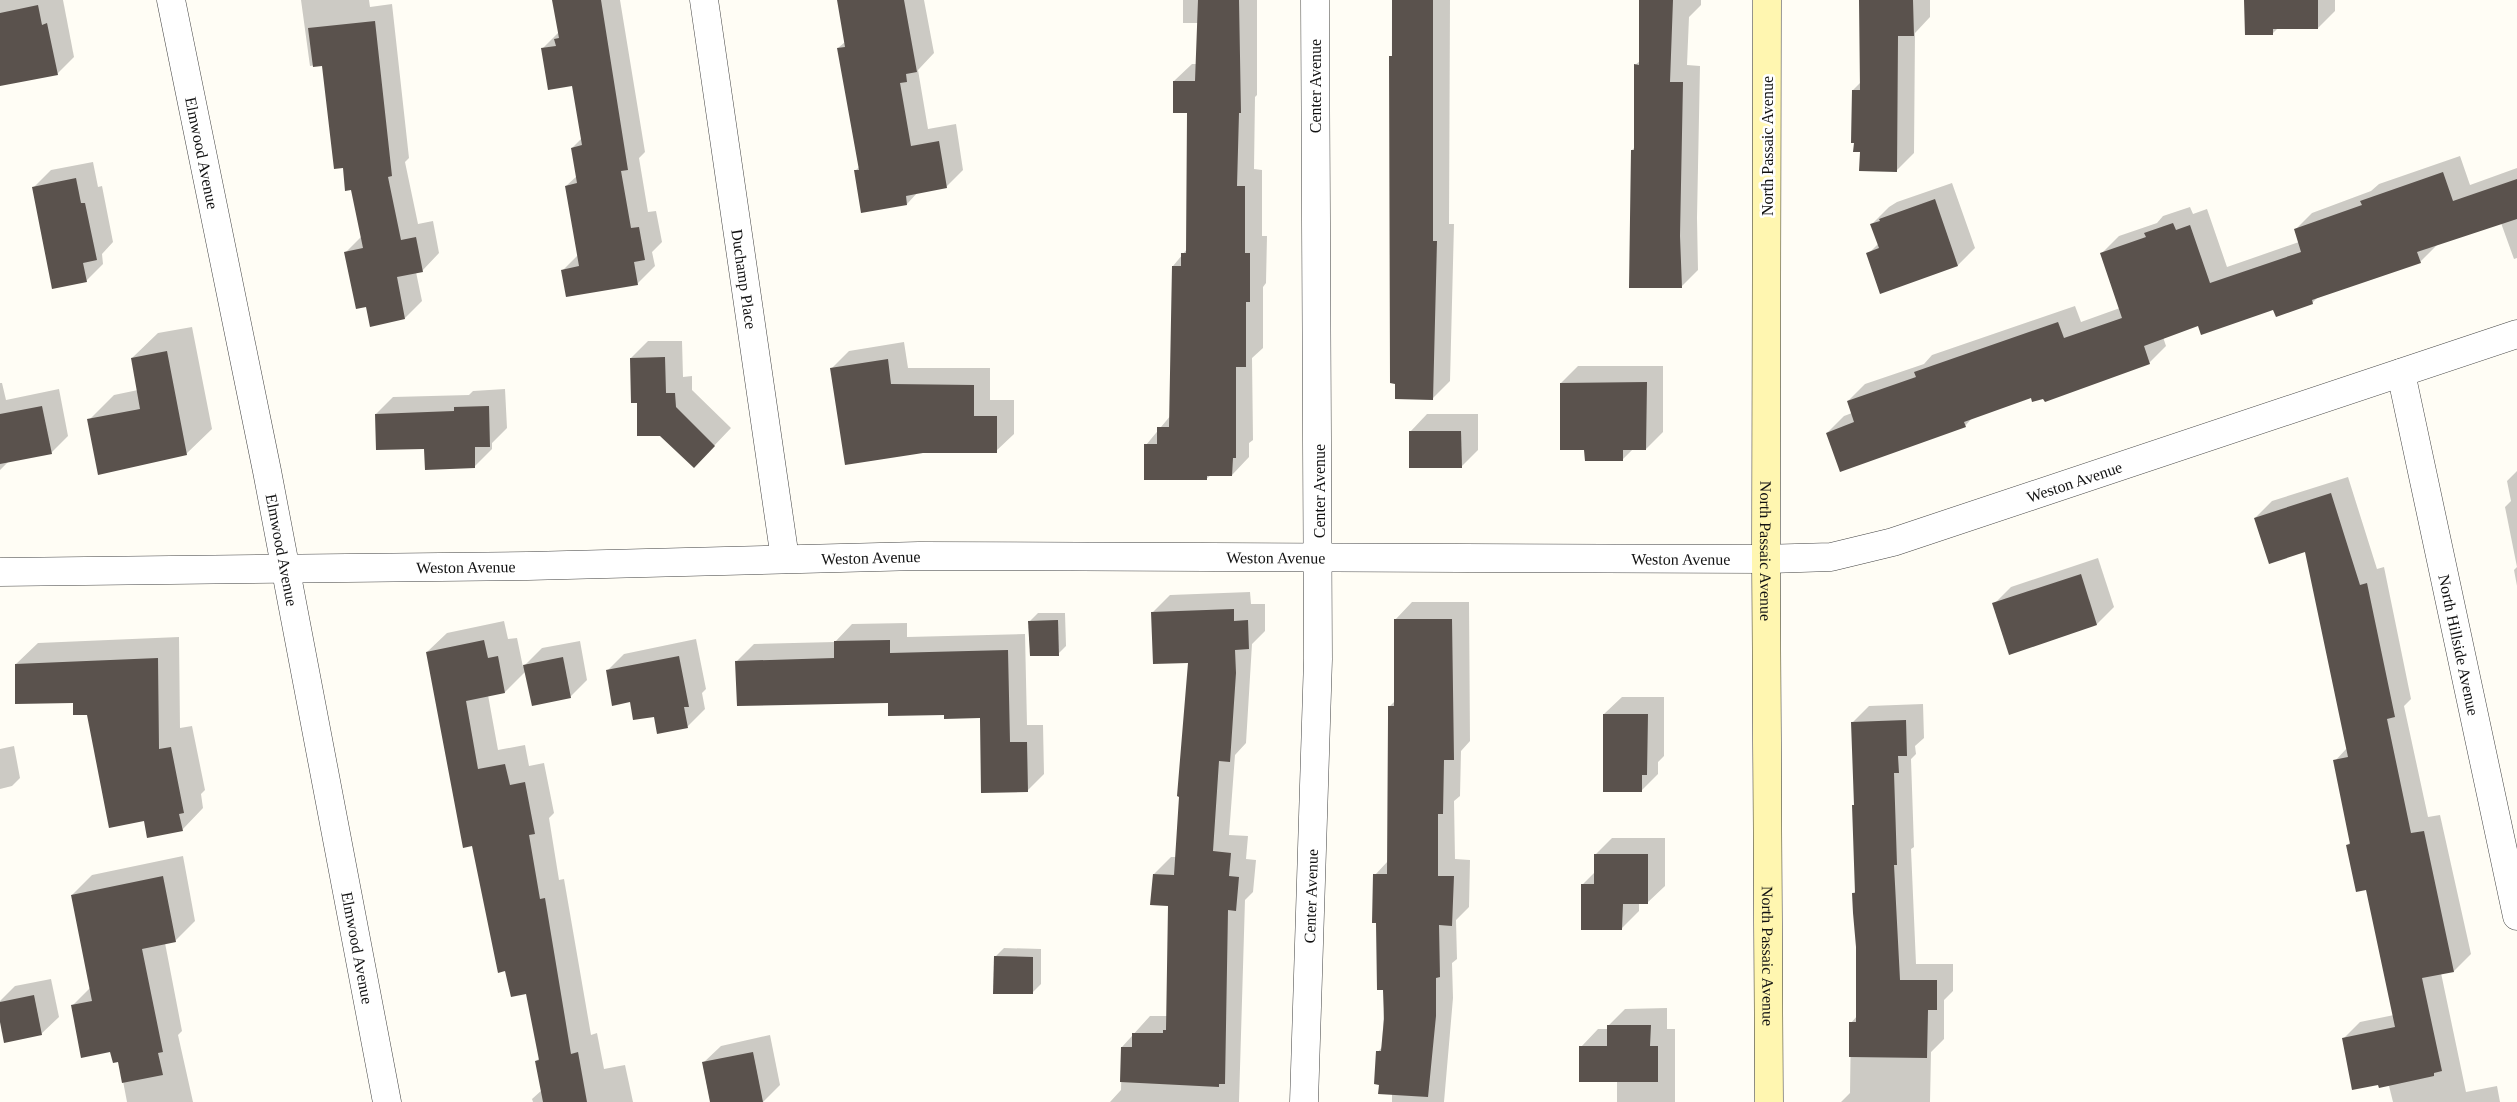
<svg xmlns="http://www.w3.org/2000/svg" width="2517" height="1102" viewBox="0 0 2517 1102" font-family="'Times New Roman',serif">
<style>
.shadow{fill:#0003}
.building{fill:#5a524d}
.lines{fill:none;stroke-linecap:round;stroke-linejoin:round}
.minor-casing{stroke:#444;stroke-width:29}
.secondary-casing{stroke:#333;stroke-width:29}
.minor{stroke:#fff;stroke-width:28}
.secondary{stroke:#fff6b0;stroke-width:28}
.labels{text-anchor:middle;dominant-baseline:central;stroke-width:5;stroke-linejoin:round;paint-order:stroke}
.street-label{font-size:16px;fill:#111;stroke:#fff}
</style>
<rect width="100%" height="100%" fill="#fffdf5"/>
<g class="shadow">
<path d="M 0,0 L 63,0 L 74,57 L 57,74 L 0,85 Z"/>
<path d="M 301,0 L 369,0 L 370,7 L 392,4 L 409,158 L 405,162 L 418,224 L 433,221 L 439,253 L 422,271 L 416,272 L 422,301 L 405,318 L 367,306 L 345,253 L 362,236 L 352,188 L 344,167 L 323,64 L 310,66 Z"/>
<path d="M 554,0 L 620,0 L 645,152 L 639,158 L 648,212 L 656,211 L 662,242 L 652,252 L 655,266 L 637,284 L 563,270 L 578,255 L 566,186 L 577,176 L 572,148 L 582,138 L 573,84 L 542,49 L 559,32 Z"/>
<path d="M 838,0 L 924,0 L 934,53 L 918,70 L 928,129 L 956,124 L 963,170 L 946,187 L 918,192 L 907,204 L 855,171 L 859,167 L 838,48 L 845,42 Z"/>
<path d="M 1183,0 L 1257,0 L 1257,95 L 1255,97 L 1254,169 L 1262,170 L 1262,236 L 1267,236 L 1266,283 L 1263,287 L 1263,348 L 1252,358 L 1253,440 L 1249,443 L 1249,457 L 1232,475 L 1211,475 L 1206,479 L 1146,445 L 1171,415 L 1173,266 L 1188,248 L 1188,112 L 1174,81 L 1192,64 L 1197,64 L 1198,23 L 1183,23 Z"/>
<path d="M 1392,0 L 1450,0 L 1449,224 L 1454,224 L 1450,381 L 1433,398 L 1396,383 L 1391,367 Z"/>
<path d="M 1633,0 L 1701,0 L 1701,5 L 1689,17 L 1687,65 L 1700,66 L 1697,218 L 1698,270 L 1681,287 L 1632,150 L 1635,147 L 1635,65 L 1640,61 L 1640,0 Z"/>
<path d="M 1861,0 L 1930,0 L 1930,17 L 1915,33 L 1914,153 L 1897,170 L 1861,151 L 1853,90 L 1861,82 Z"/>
<path d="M 2246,0 L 2335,0 L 2335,11 L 2318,28 L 2278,28 L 2272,34 Z"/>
<path d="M 2460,156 L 2470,185 L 2517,168 L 2517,258 L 2514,259 L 2501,223 L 2438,244 L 2420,262 L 2318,297 L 2312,303 L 2274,308 L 2199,324 L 2163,337 L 2166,346 L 2149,363 L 2044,397 L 2032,397 L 1973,417 L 1965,426 L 1827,433 L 1844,416 L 1852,413 L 1848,401 L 1865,384 L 1924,364 L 1932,355 L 2075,306 L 2081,322 L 2120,308 L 2102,253 L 2119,236 L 2157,223 L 2163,216 L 2190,207 L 2193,214 L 2207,209 L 2227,267 L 2299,242 L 2295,230 L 2312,213 L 2371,191 L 2379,184 Z"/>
<path d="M 93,162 L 98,187 L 102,186 L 113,242 L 102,254 L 103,264 L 86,281 L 33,188 L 51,170 Z"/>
<path d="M 1952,183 L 1975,248 L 1958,265 L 1868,254 L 1879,243 L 1872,224 L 1889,207 L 1897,202 Z"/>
<path d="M 192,327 L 212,429 L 186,454 L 89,420 L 114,395 L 138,390 L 132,358 L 158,333 Z"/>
<path d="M 648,341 L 682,341 L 683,377 L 692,376 L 692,390 L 731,428 L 711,449 L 638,402 L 631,358 Z"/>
<path d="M 904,342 L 908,368 L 990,368 L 990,400 L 1014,400 L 1014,434 L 996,451 L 832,368 L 849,351 Z"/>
<path d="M 1578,366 L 1663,366 L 1663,432 L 1646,449 L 1633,449 L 1622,460 L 1585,449 L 1561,383 Z"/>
<path d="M 0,383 L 2,383 L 6,400 L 59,389 L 68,436 L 51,453 L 9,461 L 0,470 Z"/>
<path d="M 505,389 L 507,428 L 492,443 L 492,449 L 475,466 L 425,448 L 376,414 L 393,397 L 469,395 L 473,391 Z"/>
<path d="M 1427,414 L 1478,414 L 1478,450 L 1461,467 L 1410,432 Z"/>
<path d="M 2517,471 L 2517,567 L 2505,507 L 2511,501 L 2507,481 Z"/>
<path d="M 2348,477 L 2377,569 L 2384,567 L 2411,699 L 2404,706 L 2428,817 L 2440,815 L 2471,954 L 2454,971 L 2441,973 L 2466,1092 L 2497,1086 L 2500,1102 L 2393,1102 L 2389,1086 L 2343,1039 L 2360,1022 L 2394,1015 L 2367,888 L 2347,845 L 2351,842 L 2335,761 L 2347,748 L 2306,550 L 2255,518 L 2272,501 Z"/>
<path d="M 2098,558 L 2114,607 L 2097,624 L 2010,653 L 1994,604 L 2011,587 Z"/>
<path d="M 2517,567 L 2517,586 L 2514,570 Z"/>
<path d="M 1250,592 L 1251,604 L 1265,604 L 1265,631 L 1252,644 L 1246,743 L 1235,755 L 1229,835 L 1248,836 L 1246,859 L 1256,860 L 1253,892 L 1245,900 L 1239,1102 L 1110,1102 L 1121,1090 L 1122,1047 L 1150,1016 L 1168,1016 L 1170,905 L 1154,874 L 1171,857 L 1176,857 L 1189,661 L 1153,612 L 1170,595 Z"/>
<path d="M 1412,602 L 1469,602 L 1470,741 L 1461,751 L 1460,796 L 1454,801 L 1455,859 L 1470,860 L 1469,907 L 1456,920 L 1457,959 L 1452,963 L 1453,998 L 1444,1102 L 1392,1102 L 1392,1093 L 1380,1084 L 1378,1052 L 1382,1047 L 1385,989 L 1375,875 L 1388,861 L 1389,707 L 1395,701 L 1395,620 Z"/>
<path d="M 1038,613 L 1065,613 L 1066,646 L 1058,654 L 1030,621 Z"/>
<path d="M 504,621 L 508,639 L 517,638 L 523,667 L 542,648 L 580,641 L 587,680 L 570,697 L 526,671 L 505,692 L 488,695 L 498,750 L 525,745 L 529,766 L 544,763 L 554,813 L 549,818 L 559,880 L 564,879 L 591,1035 L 597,1033 L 604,1069 L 625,1065 L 633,1102 L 533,1102 L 532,1099 L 542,1090 L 536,1061 L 540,1058 L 527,992 L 473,845 L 427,652 L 447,633 Z"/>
<path d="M 907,623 L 907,637 L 1025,634 L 1027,725 L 1043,725 L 1044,774 L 1027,791 L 981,717 L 945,714 L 889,702 L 737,661 L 754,644 L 835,642 L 852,624 Z"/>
<path d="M 179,637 L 180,728 L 192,726 L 205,790 L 201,794 L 203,808 L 182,830 L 145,819 L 88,714 L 74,701 L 16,664 L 38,643 Z"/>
<path d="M 696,639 L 706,689 L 702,693 L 705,709 L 688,726 L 658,733 L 655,715 L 607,671 L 624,654 Z"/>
<path d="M 1622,697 L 1664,697 L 1664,756 L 1658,762 L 1658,774 L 1641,791 L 1604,714 Z"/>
<path d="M 1923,704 L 1924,738 L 1915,746 L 1916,754 L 1911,759 L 1914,847 L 1911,849 L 1916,964 L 1953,964 L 1953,991 L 1944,1000 L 1944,1039 L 1931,1052 L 1930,1102 L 1841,1102 L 1850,1093 L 1851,1023 L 1857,1016 L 1858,947 L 1853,893 L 1856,891 L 1853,806 L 1856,803 L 1852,723 L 1869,706 Z"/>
<path d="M 14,746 L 20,778 L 12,786 L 0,789 L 0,749 Z"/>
<path d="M 1612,838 L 1665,838 L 1665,886 L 1647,903 L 1639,903 L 1639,911 L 1622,928 L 1582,885 L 1595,872 L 1595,855 Z"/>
<path d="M 183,856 L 195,921 L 175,941 L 165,943 L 182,1031 L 178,1035 L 193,1102 L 127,1102 L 119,1060 L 72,1006 L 91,987 L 72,895 L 92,875 Z"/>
<path d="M 1004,948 L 1041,949 L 1041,984 L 1032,993 L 995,957 Z"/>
<path d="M 51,979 L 59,1017 L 41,1034 L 0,1016 L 0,1001 L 15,986 Z"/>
<path d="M 1667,1008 L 1667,1029 L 1675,1029 L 1675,1102 L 1617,1102 L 1617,1081 L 1581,1047 L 1598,1029 L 1608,1029 L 1608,1026 L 1625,1009 Z"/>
<path d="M 770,1035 L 780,1085 L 763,1102 L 711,1102 L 703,1063 L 721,1046 Z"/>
</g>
<g class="building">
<path d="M 552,0 L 601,0 L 628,170 L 621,171 L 631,228 L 639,227 L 645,260 L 634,262 L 638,285 L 566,297 L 561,270 L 579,266 L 565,186 L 577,183 L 571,148 L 582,145 L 572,86 L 548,90 L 541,48 L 556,46 L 554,39 L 559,38 Z"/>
<path d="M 837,0 L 904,0 L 917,72 L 906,74 L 907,82 L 900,83 L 911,146 L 939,141 L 947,188 L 906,196 L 907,205 L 861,213 L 854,170 L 859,170 L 837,48 L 845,47 Z"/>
<path d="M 1198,0 L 1239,0 L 1241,113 L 1239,113 L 1237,186 L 1245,186 L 1245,253 L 1250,253 L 1250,302 L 1246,302 L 1246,367 L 1236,367 L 1236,458 L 1233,458 L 1232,476 L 1207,476 L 1207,480 L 1144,480 L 1144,444 L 1157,444 L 1157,427 L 1169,427 L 1172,266 L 1181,266 L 1181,253 L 1186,253 L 1187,113 L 1173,113 L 1173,81 L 1195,81 Z"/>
<path d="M 1392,0 L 1433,0 L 1433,241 L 1437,241 L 1433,400 L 1395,399 L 1395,384 L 1390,383 L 1389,56 L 1392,56 Z"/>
<path d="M 1639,0 L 1673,0 L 1670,82 L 1683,82 L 1680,236 L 1682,288 L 1629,288 L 1631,150 L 1634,150 L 1634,64 L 1639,65 Z"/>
<path d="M 1859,0 L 1913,0 L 1914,36 L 1898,36 L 1897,172 L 1859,171 L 1860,152 L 1853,152 L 1854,143 L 1851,143 L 1852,90 L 1860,90 Z"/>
<path d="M 2244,0 L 2318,0 L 2318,29 L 2273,29 L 2273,35 L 2245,35 Z"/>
<path d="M 38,5 L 42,25 L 47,23 L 58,75 L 0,86 L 0,13 Z"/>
<path d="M 375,21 L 392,176 L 388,177 L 401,240 L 416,237 L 423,272 L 397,277 L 405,319 L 370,327 L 366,307 L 356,309 L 344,252 L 363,248 L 351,190 L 345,191 L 343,168 L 334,169 L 322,66 L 313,67 L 308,28 Z"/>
<path d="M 2443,172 L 2453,201 L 2517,179 L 2517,219 L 2417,252 L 2421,263 L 2312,300 L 2313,304 L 2276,317 L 2273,310 L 2201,335 L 2198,326 L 2144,346 L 2150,364 L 2045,402 L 2043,399 L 2032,402 L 2031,398 L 1964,422 L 1966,427 L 1840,472 L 1826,433 L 1854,422 L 1847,401 L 1916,377 L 1914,372 L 2058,322 L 2064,338 L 2122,318 L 2100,253 L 2146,237 L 2144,233 L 2173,223 L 2176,230 L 2190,225 L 2210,283 L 2301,252 L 2294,229 L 2362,205 L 2360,201 Z"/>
<path d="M 76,178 L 81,203 L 85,203 L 97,260 L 83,263 L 87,282 L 52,289 L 32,187 Z"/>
<path d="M 1935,199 L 1958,266 L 1880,294 L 1866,253 L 1879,248 L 1870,224 L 1880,221 L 1879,219 Z"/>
<path d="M 167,351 L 187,455 L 98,475 L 87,419 L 140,409 L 131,358 Z"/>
<path d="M 665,357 L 666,393 L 675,393 L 676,407 L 715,446 L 694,468 L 660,436 L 637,436 L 637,403 L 631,403 L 630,358 Z"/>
<path d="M 888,359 L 891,384 L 974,385 L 974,416 L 997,416 L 997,453 L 923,453 L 845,465 L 830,368 Z"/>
<path d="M 1647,382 L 1646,450 L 1623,450 L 1623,461 L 1585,461 L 1584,450 L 1560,450 L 1560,383 Z"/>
<path d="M 42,406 L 52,454 L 0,464 L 0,414 Z"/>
<path d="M 489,406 L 490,447 L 475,447 L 475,468 L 425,470 L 424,449 L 376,450 L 375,414 L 454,411 L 454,407 Z"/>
<path d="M 1409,431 L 1461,431 L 1462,468 L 1409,468 Z"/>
<path d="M 2331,493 L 2360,585 L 2367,583 L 2395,717 L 2387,719 L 2411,833 L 2424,831 L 2454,972 L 2422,978 L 2442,1071 L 2434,1073 L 2434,1076 L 2379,1088 L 2378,1085 L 2352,1090 L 2342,1038 L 2395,1027 L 2366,890 L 2356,892 L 2346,845 L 2350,844 L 2333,760 L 2348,757 L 2305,552 L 2269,564 L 2254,518 Z"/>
<path d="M 2081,574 L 2097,625 L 2009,655 L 1992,603 Z"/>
<path d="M 1234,609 L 1234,621 L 1248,620 L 1249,649 L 1235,650 L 1236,673 L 1230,762 L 1219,761 L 1213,851 L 1231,853 L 1229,876 L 1239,877 L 1236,911 L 1228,910 L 1225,1084 L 1219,1084 L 1219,1087 L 1120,1082 L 1121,1047 L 1132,1047 L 1132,1033 L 1163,1033 L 1163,1030 L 1166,1030 L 1168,906 L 1150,905 L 1153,874 L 1174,875 L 1179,797 L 1177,796 L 1188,663 L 1153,664 L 1151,612 Z"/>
<path d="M 1394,619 L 1452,619 L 1454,760 L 1444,760 L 1443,814 L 1438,814 L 1438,876 L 1454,876 L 1452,926 L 1439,925 L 1440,977 L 1436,978 L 1436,1016 L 1428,1097 L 1378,1094 L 1379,1085 L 1374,1084 L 1376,1051 L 1381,1051 L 1384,1019 L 1383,990 L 1377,990 L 1376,923 L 1372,923 L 1373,874 L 1387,874 L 1388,718 L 1388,706 L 1394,706 Z"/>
<path d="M 1058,620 L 1059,656 L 1030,656 L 1028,621 Z"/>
<path d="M 484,640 L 488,658 L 498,656 L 505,693 L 466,701 L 478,769 L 505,764 L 510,785 L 525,782 L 535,834 L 529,835 L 540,899 L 545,898 L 571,1054 L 578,1052 L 587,1102 L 543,1102 L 535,1061 L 539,1060 L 526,994 L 511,997 L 505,971 L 498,973 L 472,846 L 463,848 L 426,652 Z"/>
<path d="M 890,640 L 890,653 L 1008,650 L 1010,742 L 1027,742 L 1028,792 L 981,793 L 980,718 L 944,719 L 944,715 L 888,716 L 888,703 L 737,706 L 735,661 L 834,658 L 834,641 Z"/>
<path d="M 679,656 L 689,707 L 684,707 L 688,728 L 657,734 L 654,717 L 633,720 L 630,702 L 612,706 L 606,670 Z"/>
<path d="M 563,657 L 571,698 L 532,706 L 523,665 Z"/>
<path d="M 158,658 L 159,749 L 171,747 L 184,813 L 179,814 L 183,831 L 147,838 L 144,821 L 109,828 L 87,715 L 73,715 L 73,703 L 15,704 L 15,664 Z"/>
<path d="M 1603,714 L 1648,714 L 1647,775 L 1642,775 L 1642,792 L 1603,792 Z"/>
<path d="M 1906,720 L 1907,756 L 1898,756 L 1899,773 L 1894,773 L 1897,865 L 1894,865 L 1900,980 L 1937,980 L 1937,1010 L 1928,1010 L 1927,1058 L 1849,1057 L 1849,1022 L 1856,1022 L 1856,947 L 1853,913 L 1852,893 L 1855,893 L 1852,805 L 1854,805 L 1851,722 Z"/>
<path d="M 1594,854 L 1648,854 L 1648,904 L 1623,904 L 1622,930 L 1581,930 L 1581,884 L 1594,884 Z"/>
<path d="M 163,876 L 176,942 L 142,949 L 163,1052 L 158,1053 L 163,1075 L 122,1083 L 118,1062 L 113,1063 L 110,1052 L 81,1058 L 71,1005 L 92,1001 L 71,895 Z"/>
<path d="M 994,956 L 1033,957 L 1033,994 L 993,994 Z"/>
<path d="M 34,995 L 42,1035 L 4,1043 L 0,1022 L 0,1002 Z"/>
<path d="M 1607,1025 L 1651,1025 L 1650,1046 L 1658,1046 L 1658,1082 L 1579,1082 L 1579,1046 L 1607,1046 Z"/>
<path d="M 753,1052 L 763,1102 L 710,1102 L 702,1062 Z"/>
</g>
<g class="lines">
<g class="minor-casing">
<g id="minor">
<path id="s1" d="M 171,0 L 267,471 L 387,1102"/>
<path id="s2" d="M 704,0 L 785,559"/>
<path id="s3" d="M 2401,373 L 2517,916"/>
<path id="s4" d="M 0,572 L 528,566 L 919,556 L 1766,559 L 1831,557 L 1893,542 L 2517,334"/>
<path id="s5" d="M 1304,1102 L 1318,659 L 1315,0"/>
</g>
</g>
<g class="secondary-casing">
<g id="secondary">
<path id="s6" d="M 1767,0 L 1766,559 L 1769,1102"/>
</g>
</g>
<use href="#minor" class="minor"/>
<use href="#secondary" class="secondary"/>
</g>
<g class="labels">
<g class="street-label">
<text transform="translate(1315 86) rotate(-90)">Center Avenue</text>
<text transform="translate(1767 146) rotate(-90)">North Passaic Avenue</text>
<text stroke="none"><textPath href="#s1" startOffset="156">Elmwood Avenue</textPath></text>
<text stroke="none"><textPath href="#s2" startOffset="282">Duchamp Place</textPath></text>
<text stroke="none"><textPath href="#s4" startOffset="2086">Weston Avenue</textPath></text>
<text transform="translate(1319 491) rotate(-90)">Center Avenue</text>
<text stroke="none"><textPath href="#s1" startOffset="561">Elmwood Avenue</textPath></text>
<text stroke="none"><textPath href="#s6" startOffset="551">North Passaic Avenue</textPath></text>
<text stroke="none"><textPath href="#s4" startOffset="871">Weston Avenue</textPath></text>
<text stroke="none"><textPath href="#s4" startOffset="1276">Weston Avenue</textPath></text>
<text stroke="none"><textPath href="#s4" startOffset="1681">Weston Avenue</textPath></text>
<text stroke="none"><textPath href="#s4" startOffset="466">Weston Avenue</textPath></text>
<text stroke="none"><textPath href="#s3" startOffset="278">North Hillside Avenue</textPath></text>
<text stroke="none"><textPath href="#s5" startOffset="206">Center Avenue</textPath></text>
<text stroke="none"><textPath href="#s1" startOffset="966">Elmwood Avenue</textPath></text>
<text stroke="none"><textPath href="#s6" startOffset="956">North Passaic Avenue</textPath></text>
</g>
</g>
</svg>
